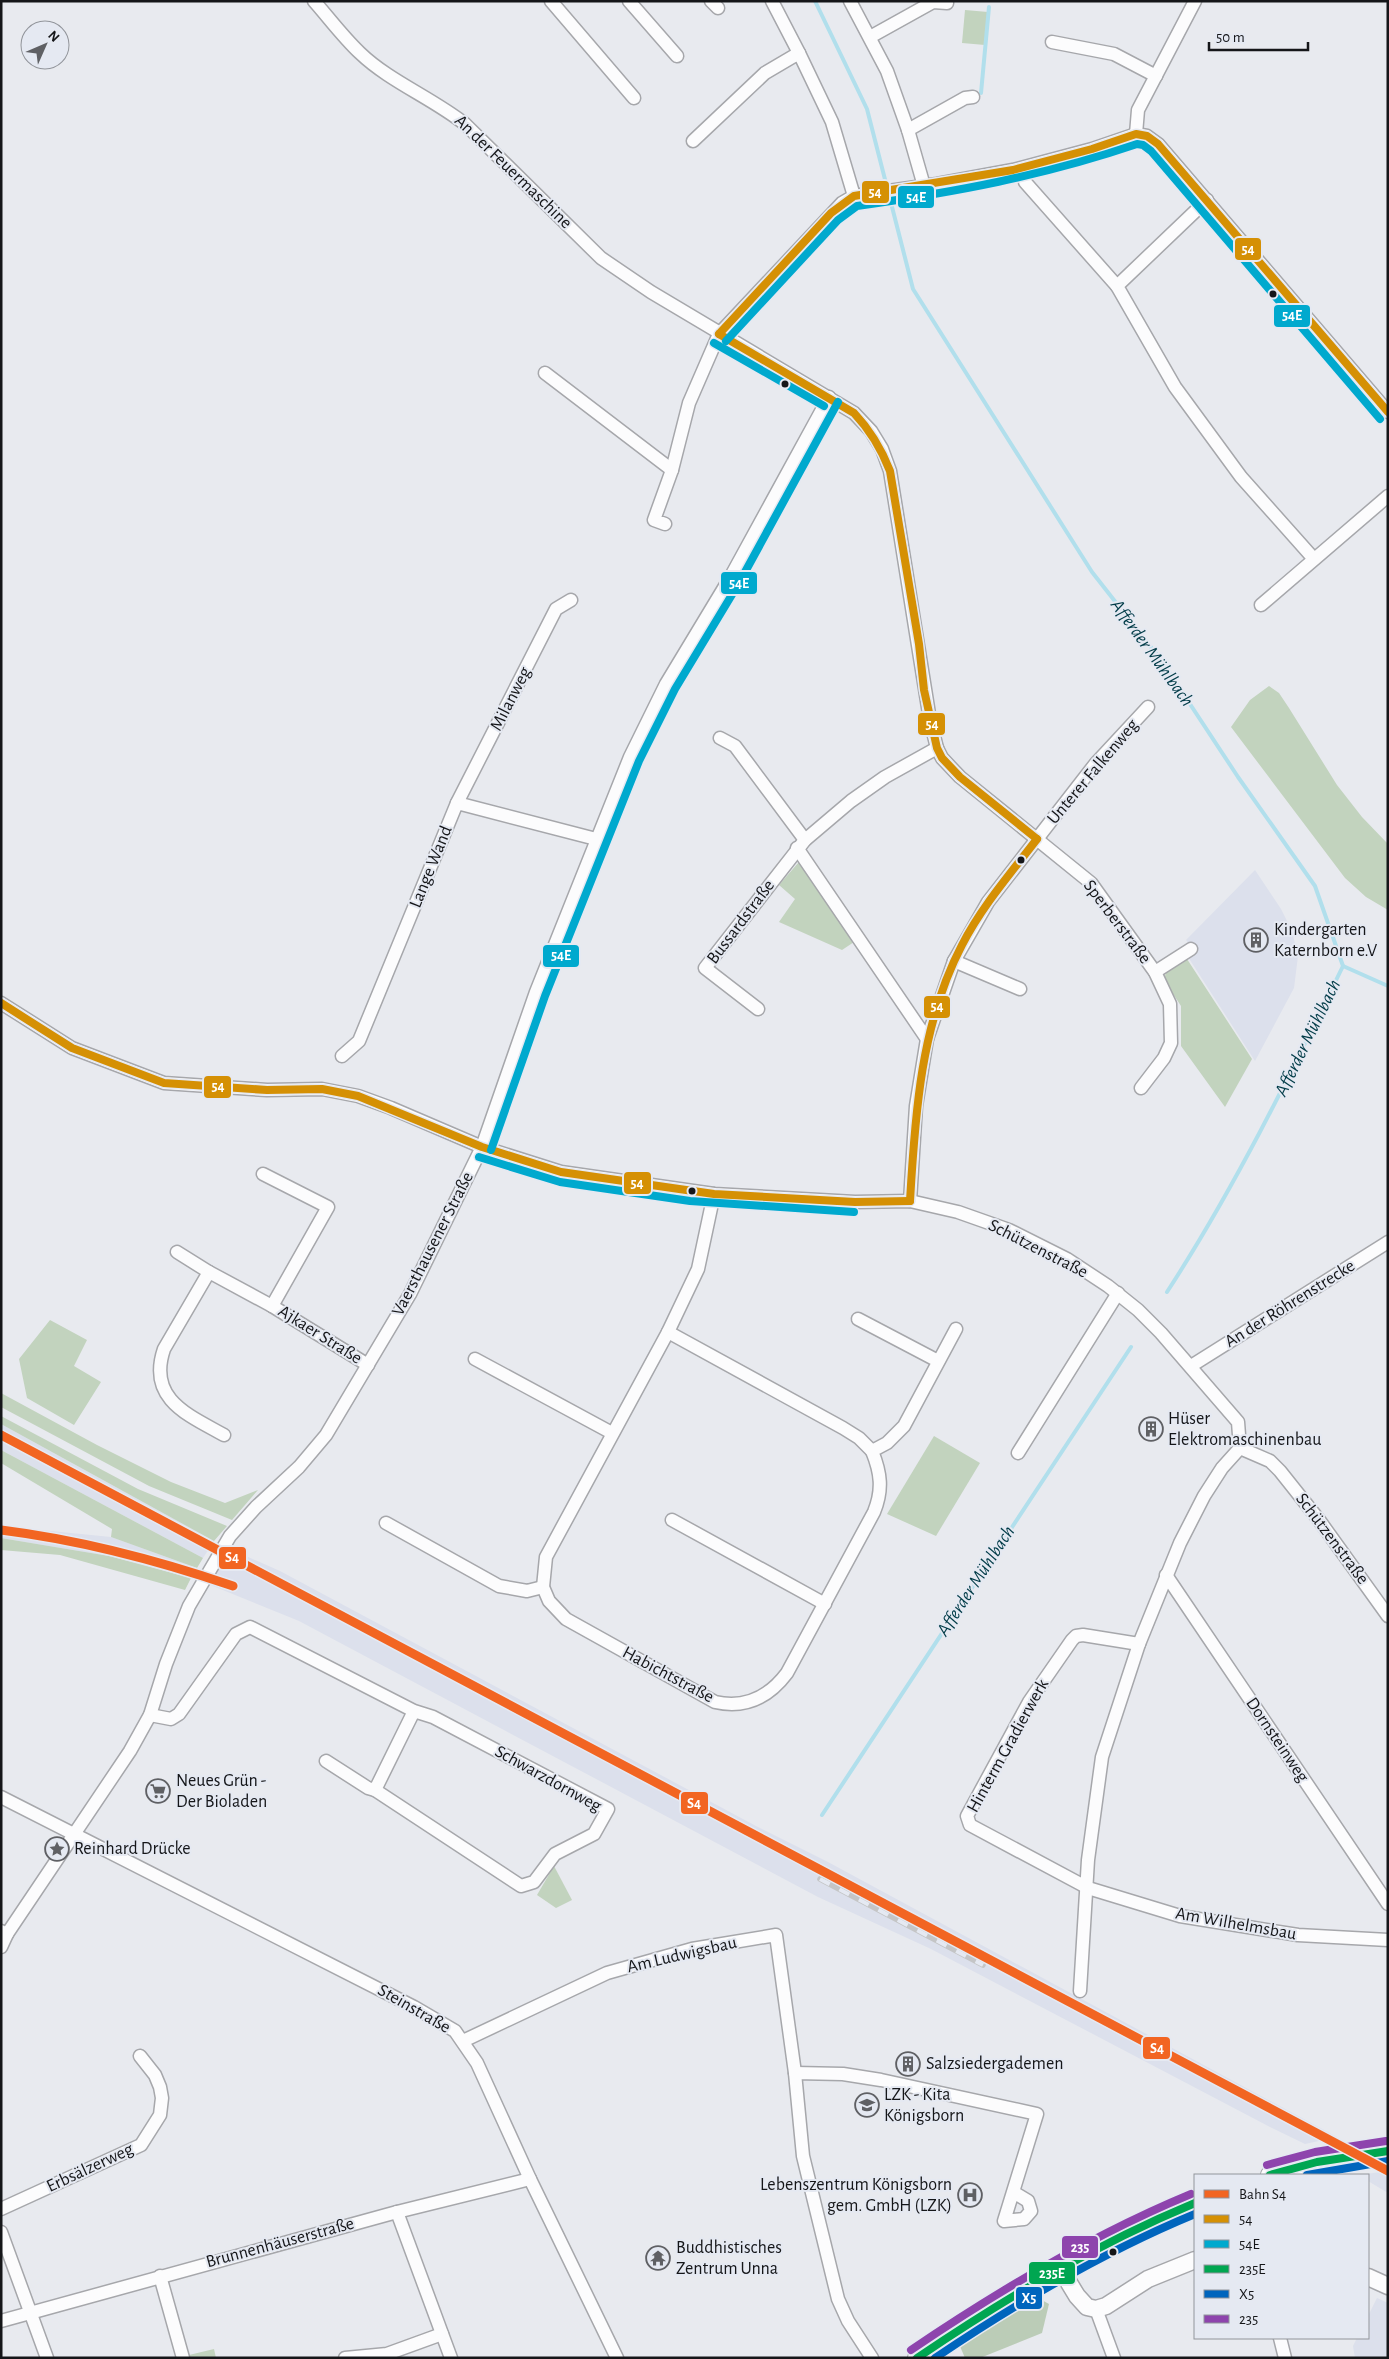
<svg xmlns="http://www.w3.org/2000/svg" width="1389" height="2359" viewBox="0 0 1389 2359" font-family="'Alegreya Sans',sans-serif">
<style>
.built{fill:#dce0ec}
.green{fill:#c2d3be}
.forest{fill:#bbccb7}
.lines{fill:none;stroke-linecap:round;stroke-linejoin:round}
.stream{stroke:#b1dfec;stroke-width:4}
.minor-casing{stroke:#a6a7ab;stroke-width:15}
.tertiary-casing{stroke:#a6a7ab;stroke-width:19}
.secondary-casing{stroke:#a6a7ab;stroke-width:20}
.minor{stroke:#fcfcfd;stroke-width:12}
.tertiary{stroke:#fcfcfd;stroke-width:16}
.secondary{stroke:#fcfcfd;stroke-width:18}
.rail-casing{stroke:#c4c5c6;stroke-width:5.5}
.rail{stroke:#e5e9f2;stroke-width:4;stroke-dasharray:11;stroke-linecap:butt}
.bus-1-casing{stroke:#e5e9f2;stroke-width:11}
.bus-2-casing{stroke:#e5e9f2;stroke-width:11}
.bus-3-casing{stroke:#e5e9f2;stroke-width:11}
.bus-4-casing{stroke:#e5e9f2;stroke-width:11}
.bus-5-casing{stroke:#e5e9f2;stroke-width:11}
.bus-1{stroke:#d59004;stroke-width:8}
.bus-2{stroke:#00a9ce;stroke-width:8}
.bus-3{stroke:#00a651;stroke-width:8}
.bus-4{stroke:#0065bd;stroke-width:8}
.bus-5{stroke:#8e44ad;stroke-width:8}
.rail-1-casing{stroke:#e5e9f2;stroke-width:12}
.rail-1{stroke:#f26522;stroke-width:9}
.bus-dot{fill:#151619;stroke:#e5e9f2;stroke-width:2}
.labels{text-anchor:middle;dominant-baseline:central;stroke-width:4;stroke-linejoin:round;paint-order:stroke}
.street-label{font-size:18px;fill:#151619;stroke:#e5e9f2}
.poi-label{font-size:18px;fill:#151619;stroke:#e5e9f2;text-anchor:start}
.water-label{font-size:19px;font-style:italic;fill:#003b47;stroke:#e5e9f2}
.line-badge{stroke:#e5e9f2;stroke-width:2}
.badge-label{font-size:14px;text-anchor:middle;font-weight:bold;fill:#fff}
</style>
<rect width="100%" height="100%" fill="#e8eaef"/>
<g class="built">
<path d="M 1255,870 L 1281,909 L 1292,931 L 1298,956 L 1294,988 L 1255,1061 L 1188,957 L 1194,950 L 1186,940 Z"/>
<path d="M 1,1424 L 214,1541 L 203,1558 L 1,1450 Z"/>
<path d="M 1,1526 L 111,1537 L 197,1568 L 191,1578 L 109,1556 L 1,1538 Z"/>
<path d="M 230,1549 L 280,1571 L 756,1826 L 828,1862 L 1337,2137 L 1305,2144 L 1270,2127 L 931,1949 L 818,1897 L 299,1621 L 208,1584 Z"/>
<path d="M 1388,2171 L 1388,2193 L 1368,2181 L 1368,2175 L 1358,2175 Z"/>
<path d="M 1377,2298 L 1388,2303 L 1388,2358 L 1355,2358 L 1353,2346 L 1357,2338 L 1368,2338 L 1368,2316 Z"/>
</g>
<g class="green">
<path d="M 965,10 L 988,12 L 985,45 L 962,43 Z"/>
<path d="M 1269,686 L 1279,693 L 1289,708 L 1337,785 L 1362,817 L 1388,844 L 1388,910 L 1366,897 L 1345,878 L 1231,727 L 1250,700 Z"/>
<path d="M 799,862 L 854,942 L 842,950 L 779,922 L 795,899 L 779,885 Z"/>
<path d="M 1187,959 L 1252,1059 L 1225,1107 L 1181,1046 L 1181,1006 L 1164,980 L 1166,972 Z"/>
<path d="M 50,1320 L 87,1340 L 74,1366 L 101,1382 L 74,1425 L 27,1398 L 19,1359 Z"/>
<path d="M 1,1393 L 97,1445 L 171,1482 L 225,1503 L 258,1490 L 232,1520 L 149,1486 L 1,1407 Z"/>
<path d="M 1,1416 L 138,1489 L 227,1526 L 214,1541 L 1,1424 Z"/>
<path d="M 934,1436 L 980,1463 L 936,1536 L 887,1514 Z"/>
<path d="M 1,1450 L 203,1558 L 197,1568 L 111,1537 L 112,1529 L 1,1463 Z"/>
<path d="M 1,1538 L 109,1556 L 191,1578 L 185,1590 L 60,1555 L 1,1550 Z"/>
<path d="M 554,1866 L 572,1900 L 556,1908 L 537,1895 Z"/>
<path d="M 214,2349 L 216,2358 L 189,2358 L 189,2355 Z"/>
</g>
<path class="forest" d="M 1040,2299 L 1049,2304 L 1042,2333 L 980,2358 L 965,2358 L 959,2344 L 1010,2310 Z"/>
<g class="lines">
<g class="stream">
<path d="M 815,1 L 867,109 L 913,289 L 1092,572 L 1161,660 L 1238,777 L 1315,886 L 1343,966 C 1289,1077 1234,1189 1167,1292"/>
<path d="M 981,93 L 989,7"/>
<path d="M 1343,966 L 1388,986"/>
<path d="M 822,1815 L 1131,1347"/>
</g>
<g class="minor-casing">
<g id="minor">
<path d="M 314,1 C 329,18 343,37 360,53 C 389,81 432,98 465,124 L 601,258 L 651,292 L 854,413 L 871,431 L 882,449 L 890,471 L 930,720 L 937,748 L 942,758 L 960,777 L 1091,883 L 1155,972 L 1170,1004 L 1171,1043 L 1164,1058 L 1141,1088"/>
<path d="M 551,1 L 634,98"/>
<path d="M 629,1 L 677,56"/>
<path d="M 711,1 L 718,8"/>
<path d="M 772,1 L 799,53"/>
<path d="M 850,1 L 887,71 L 908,130 L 924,186"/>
<path d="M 870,37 L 933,2 L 947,3"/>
<path d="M 1052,42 L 1114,54 L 1156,76"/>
<path d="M 908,130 L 965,98 L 973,97"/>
<path d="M 1136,134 L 1138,110 L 1195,1"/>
<path d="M 693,141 L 765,73 L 799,53 L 832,122 L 854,196"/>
<path d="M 1025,182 L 1117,286"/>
<path d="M 1207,200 L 1117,286 L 1175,387 L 1241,477 L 1314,559"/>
<path d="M 545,373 L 672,470"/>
<path d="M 665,524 L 654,520 L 672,470 L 689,403 L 719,334 L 842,203 L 854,196 L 937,184 L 1013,170 L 1092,149 L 1136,134 L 1147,136 L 1158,144 L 1388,412"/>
<path d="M 1261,605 L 1388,496"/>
<path d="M 720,738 L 735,746 L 805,840"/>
<path d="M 457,803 L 556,609 L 571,600"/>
<path d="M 797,848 L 927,1039"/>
<path d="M 954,961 L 1020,989"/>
<path d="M 1155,972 L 1191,949"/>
<path d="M 1,1003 L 72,1048 L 164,1083 L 267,1090 L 322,1089 L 358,1096 L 391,1108 L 482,1147 L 561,1172 L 714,1194 L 855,1202 L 910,1201 L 958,1212 L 1009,1230 L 1067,1259 L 1108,1286 L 1138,1310 L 1161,1333 L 1238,1422 L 1240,1448"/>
<path d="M 758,1009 L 705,968 L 805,840 L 851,801 L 885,777 L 937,748"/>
<path d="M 342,1056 L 359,1041 L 457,803 L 596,839"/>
<path d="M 263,1174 L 328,1207 L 272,1306"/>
<path d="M 714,1194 L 698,1269 L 668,1332 L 546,1557 L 543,1587 L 549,1601 L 566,1619 L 715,1702 C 746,1709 769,1697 787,1673 L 874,1512 C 883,1490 881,1473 872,1451 L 887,1443 L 904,1426 L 956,1329"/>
<path d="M 910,1201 L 916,1106 L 927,1039 L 954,961 L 988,902 L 1096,763 L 1148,707"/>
<path d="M 177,1252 L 209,1272"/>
<path d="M 858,1319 L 938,1361"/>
<path d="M 668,1332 L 843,1428 L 859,1438 L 872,1451"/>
<path d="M 475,1359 L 612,1433"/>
<path d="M 1191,1366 L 1388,1242"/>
<path d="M 224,1435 C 188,1415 147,1399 164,1349 L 209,1272 L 272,1306 L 368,1365"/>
<path d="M 1240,1448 L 1270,1461 L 1280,1471 L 1319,1520 L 1388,1616"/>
<path d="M 1018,1453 L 1118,1293"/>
<path d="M 672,1520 L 825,1604"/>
<path d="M 386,1523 L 499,1586 L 527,1591 L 543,1587"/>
<path d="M 1166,1575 L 1388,1904"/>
<path d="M 1139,1644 L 1083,1635 L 1076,1636 L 1072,1640 L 1029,1702 L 967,1816 L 970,1825 L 1088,1888 L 1180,1916 L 1298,1935 L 1388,1940"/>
<path d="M 150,1715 L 171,1719 L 179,1714 L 236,1634 L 250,1627 L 414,1711 L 433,1717 L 608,1809 L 594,1834 L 555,1854 L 534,1882 L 521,1886 L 375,1790 L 414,1711"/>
<path d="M 326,1761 L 368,1788 L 375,1790"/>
<path d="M 1,1797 L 414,2007 L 455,2031 L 477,2063 L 530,2179 L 617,2358"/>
<path d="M 1,1931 L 7,1934 L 130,1751 L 150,1715 L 166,1664 L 189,1606 L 230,1536 L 256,1507 L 299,1467 L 326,1435 L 410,1294 L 482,1147 L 536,992 L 630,757 L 666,684 L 730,578 L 829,397"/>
<path d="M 1,1947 L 7,1934"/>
<path d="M 1080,1991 L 1088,1860 L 1102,1757 L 1139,1644 L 1180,1543 L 1204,1496 L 1222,1468 L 1240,1448"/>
<path d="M 463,2041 L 607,1973 L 692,1949 L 776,1935 L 795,2073"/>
<path d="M 1,2209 L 141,2145 L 160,2115 L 162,2098 L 160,2087 L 155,2075 L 140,2056"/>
<path d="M 397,2212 L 451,2358"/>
<path d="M 1,2232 L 47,2358"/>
<path d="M 160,2276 L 183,2358"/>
<path d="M 1096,2309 L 1114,2358"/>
<path d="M 1,2321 L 397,2212 L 530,2179"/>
<path d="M 1280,2338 L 1285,2358"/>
<path d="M 345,2358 L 387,2354 L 442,2334"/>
<path d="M 872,2358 L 848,2321 L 838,2299 L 803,2156 L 795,2073 L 843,2074 L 881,2080 L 1037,2114 L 1004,2221 L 1024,2219 L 1031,2211 L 1028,2201 L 1013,2192"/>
</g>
</g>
<g class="tertiary-casing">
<g id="tertiary">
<path d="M 1060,2268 L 1077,2296 L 1087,2307 L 1096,2309 L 1106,2306 L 1148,2279 L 1195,2260"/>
<path d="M 1368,2277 L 1388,2286"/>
</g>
</g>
<g class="secondary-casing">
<g id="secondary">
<path d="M 1270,2175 L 1317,2162 L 1388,2151"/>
<path d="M 917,2358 C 1004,2298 1096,2242 1195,2203"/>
</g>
</g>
<use href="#minor" class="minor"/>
<use href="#tertiary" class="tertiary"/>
<use href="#secondary" class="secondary"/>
<g class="rail-casing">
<path id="rail" d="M 820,1879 L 983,1965"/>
</g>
<use href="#rail" class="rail"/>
<g class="bus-1-casing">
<g id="bus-1">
<path d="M 719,334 L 831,213 L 854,196 L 1013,170 L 1092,149 L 1136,134 L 1147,136 L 1158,144 L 1388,412"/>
<path d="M 719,334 L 854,413 C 871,431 881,448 890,471 L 919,644 L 924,690 L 937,748 L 942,758 L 960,777 L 1037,839"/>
<path d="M 1,1003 L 72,1048 L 164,1083 L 267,1090 L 322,1089 L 358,1096 L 482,1147 L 561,1172 L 714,1194 L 855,1202 L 910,1201"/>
<path d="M 910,1201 C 915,1114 921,1023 962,945 C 982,906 1011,873 1037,839"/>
</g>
</g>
<g class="bus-2-casing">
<g id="bus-2">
<path d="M 726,341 L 838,220 L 857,206 C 955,192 1043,176 1137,144 L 1143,145 L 1151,151 L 1380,419"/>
<path d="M 714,343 L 824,406"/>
<path d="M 491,1150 L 545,996 L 639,761 L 675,689 L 739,583 L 838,402"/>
<path d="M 479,1157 L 560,1182 L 690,1201 L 854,1212"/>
</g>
</g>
<g class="bus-3-casing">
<g id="bus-3">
<path d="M 1270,2175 L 1317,2162 L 1388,2151"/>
<path d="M 917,2358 C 1006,2298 1096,2244 1195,2203"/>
</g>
</g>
<g class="bus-4-casing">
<g id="bus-4">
<path d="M 1307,2175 L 1388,2161"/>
<path d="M 935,2358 C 1018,2302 1103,2252 1195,2214"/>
</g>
</g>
<g class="bus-5-casing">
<g id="bus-5">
<path d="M 1267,2165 L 1315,2152 L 1386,2141"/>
<path d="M 911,2350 C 1001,2289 1092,2235 1191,2194"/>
</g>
</g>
<use href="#bus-1" class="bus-1"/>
<use href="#bus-2" class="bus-2"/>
<use href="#bus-3" class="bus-3"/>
<use href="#bus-4" class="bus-4"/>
<use href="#bus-5" class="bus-5"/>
<g class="rail-1-casing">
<g id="rail-1">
<path d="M 1,1435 L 1388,2171"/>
<path d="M 1,1530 C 81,1540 157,1560 233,1586"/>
</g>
</g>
<use href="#rail-1" class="rail-1"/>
</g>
<defs>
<g id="building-ring" transform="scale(1.25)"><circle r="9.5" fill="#e5e9f2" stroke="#5f6064" stroke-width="1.5"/><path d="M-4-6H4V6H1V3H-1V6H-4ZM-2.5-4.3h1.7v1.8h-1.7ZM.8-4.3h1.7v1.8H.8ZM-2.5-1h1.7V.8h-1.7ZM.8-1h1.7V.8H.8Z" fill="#5f6064"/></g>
<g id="supermarket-ring" transform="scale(1.25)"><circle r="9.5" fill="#e5e9f2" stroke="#5f6064" stroke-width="1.5"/><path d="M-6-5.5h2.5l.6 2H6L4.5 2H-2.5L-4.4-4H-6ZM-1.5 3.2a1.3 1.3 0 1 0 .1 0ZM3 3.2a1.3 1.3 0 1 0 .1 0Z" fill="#5f6064"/></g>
<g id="sight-ring" transform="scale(1.25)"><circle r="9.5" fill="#e5e9f2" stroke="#5f6064" stroke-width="1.5"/><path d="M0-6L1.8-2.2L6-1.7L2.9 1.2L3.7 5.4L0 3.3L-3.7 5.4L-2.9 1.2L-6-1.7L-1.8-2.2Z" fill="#5f6064"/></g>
<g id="school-ring" transform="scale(1.25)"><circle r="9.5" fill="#e5e9f2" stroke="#5f6064" stroke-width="1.5"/><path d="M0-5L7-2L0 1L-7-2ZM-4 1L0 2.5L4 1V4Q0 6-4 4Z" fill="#5f6064"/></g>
<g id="hospital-ring" transform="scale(1.25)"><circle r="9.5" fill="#e5e9f2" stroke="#5f6064" stroke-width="1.5"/><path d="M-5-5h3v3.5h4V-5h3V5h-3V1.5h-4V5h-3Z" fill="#5f6064"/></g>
<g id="temple-ring" transform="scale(1.25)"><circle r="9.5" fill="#e5e9f2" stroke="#5f6064" stroke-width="1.5"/><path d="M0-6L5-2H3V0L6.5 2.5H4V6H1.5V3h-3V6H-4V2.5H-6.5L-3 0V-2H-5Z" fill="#5f6064"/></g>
</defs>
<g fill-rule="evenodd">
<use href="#building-ring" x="1256" y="940"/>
<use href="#building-ring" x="1151" y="1429"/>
<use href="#supermarket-ring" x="158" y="1791"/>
<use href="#sight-ring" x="57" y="1849"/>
<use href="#building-ring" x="908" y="2064"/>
<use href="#school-ring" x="867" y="2105"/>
<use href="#hospital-ring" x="970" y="2195"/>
<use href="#temple-ring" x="658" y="2258"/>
</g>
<g class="bus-dot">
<circle cx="1273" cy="294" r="4.5"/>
<circle cx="785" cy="384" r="4.5"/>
<circle cx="1021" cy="860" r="4.5"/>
<circle cx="692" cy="1191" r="4.5"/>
<circle cx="1113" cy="2252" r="4.5"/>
</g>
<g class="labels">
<g class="street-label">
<text transform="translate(513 172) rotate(44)">An der Feuermaschine</text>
<text transform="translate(511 699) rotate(-63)">Milanweg</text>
<text transform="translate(1093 772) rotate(-50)">Unterer Falkenweg</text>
<text transform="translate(431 867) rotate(-68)">Lange Wand</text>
<text transform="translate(741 922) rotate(-53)">Bussardstraße</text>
<text transform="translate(1117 922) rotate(53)">Sperberstraße</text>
<text transform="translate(433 1244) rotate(-63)">Vaersthausener Straße</text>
<text transform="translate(1038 1249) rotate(27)">Schützenstraße</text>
<text transform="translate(1290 1304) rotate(-32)">An der Röhrenstrecke</text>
<text transform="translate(320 1335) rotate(32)">Ajkaer Straße</text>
<text transform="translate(1332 1539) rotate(53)">Schützenstraße</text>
<text transform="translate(668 1675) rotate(28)">Habichtstraße</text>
<text transform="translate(1277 1740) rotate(56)">Dornsteinweg</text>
<text transform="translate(1008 1746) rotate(-61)">Hinterm Gradierwerk</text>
<text transform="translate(548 1779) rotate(29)">Schwarzdornweg</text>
<text transform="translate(1236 1924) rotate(10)">Am Wilhelmsbau</text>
<text transform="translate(682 1955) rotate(-13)">Am Ludwigsbau</text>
<text transform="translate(414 2009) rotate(30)">Steinstraße</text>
<text transform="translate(90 2168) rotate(-25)">Erbsälzerweg</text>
<text transform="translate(280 2243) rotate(-15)">Brunnenhäuserstraße</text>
</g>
<g class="poi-label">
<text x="1274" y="930">Kindergarten<tspan x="1274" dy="21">Katernborn e.V</tspan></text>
<text x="1168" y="1419">Hüser<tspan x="1168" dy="21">Elektromaschinenbau</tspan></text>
<text x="176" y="1781">Neues Grün -<tspan x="176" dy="21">Der Bioladen</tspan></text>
<text x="74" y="1849">Reinhard Drücke</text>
<text x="926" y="2064">Salzsiedergademen</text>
<text x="884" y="2095">LZK - Kita<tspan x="884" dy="21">Königsborn</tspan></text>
<text x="952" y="2185" text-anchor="end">Lebenszentrum Königsborn<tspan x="952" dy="21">gem. GmbH (LZK)</tspan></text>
<text x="676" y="2248">Buddhistisches<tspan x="676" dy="21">Zentrum Unna</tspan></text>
</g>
<g class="water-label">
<text transform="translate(1152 653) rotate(54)">Afferder Mühlbach</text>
<text transform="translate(1308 1038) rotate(-64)">Afferder Mühlbach</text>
<text transform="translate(976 1581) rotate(-57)">Afferder Mühlbach</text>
</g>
</g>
<g class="line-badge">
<rect x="861" y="180" width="29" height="24" rx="5" fill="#d59004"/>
<rect x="897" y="185" width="38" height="24" rx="5" fill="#00a9ce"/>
<rect x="1234" y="237" width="28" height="24" rx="5" fill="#d59004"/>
<rect x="1273" y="304" width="38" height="24" rx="5" fill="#00a9ce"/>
<rect x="720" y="571" width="38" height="24" rx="5" fill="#00a9ce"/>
<rect x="917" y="712" width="29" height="24" rx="5" fill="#d59004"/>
<rect x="542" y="944" width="38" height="24" rx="5" fill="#00a9ce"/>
<rect x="923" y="995" width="28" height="24" rx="5" fill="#d59004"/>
<rect x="203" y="1075" width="29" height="24" rx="5" fill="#d59004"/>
<rect x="623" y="1171" width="29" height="24" rx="5" fill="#d59004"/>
<rect x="218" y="1546" width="29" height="24" rx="5" fill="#f26522"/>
<rect x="680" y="1791" width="29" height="24" rx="5" fill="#f26522"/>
<rect x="1142" y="2036" width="29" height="24" rx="5" fill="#f26522"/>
<rect x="1061" y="2235" width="38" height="24" rx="5" fill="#8e44ad"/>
<rect x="1028" y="2261" width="48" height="24" rx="5" fill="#00a651"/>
<rect x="1015" y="2286" width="28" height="24" rx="5" fill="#0065bd"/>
</g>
<g class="badge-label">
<text x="875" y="197">54</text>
<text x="916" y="202">54E</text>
<text x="1248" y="254">54</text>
<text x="1292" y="320">54E</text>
<text x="739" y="588">54E</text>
<text x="932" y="729">54</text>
<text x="561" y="960">54E</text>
<text x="937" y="1011">54</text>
<text x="218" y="1091">54</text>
<text x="637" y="1188">54</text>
<text x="232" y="1562">S4</text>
<text x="694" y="1808">S4</text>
<text x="1157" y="2053">S4</text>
<text x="1080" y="2252">235</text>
<text x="1052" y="2278">235E</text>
<text x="1029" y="2303">X5</text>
</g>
<rect width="1389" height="2359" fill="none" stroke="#151619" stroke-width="5"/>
<rect x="1194" y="2174" width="175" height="165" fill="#e5e9f2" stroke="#92959b"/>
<rect x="1204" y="2190" width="25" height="8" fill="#f26522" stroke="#92959b"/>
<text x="1239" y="2199" font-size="15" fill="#151619">Bahn S4</text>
<rect x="1204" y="2215" width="25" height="8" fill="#d59004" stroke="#92959b"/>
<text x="1239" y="2224" font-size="15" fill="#151619">54</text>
<rect x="1204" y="2240" width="25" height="8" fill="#00a9ce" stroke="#92959b"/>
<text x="1239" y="2249" font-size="15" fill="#151619">54E</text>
<rect x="1204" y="2265" width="25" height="8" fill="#00a651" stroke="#92959b"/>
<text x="1239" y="2274" font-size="15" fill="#151619">235E</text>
<rect x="1204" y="2290" width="25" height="8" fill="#0065bd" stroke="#92959b"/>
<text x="1239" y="2299" font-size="15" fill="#151619">X5</text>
<rect x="1204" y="2315" width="25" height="8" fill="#8e44ad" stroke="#92959b"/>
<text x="1239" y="2324" font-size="15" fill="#151619">235</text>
<g transform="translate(45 45) rotate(45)"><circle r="24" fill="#e5e9f2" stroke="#92959b"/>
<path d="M0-4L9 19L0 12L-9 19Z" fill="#5f6064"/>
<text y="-8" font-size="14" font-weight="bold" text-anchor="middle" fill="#151619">N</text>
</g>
<path d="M1209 42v8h99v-8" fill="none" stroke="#151619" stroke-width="2.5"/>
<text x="1216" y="42" font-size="15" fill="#151619" stroke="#e5e9f2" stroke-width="4" paint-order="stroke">50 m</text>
</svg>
